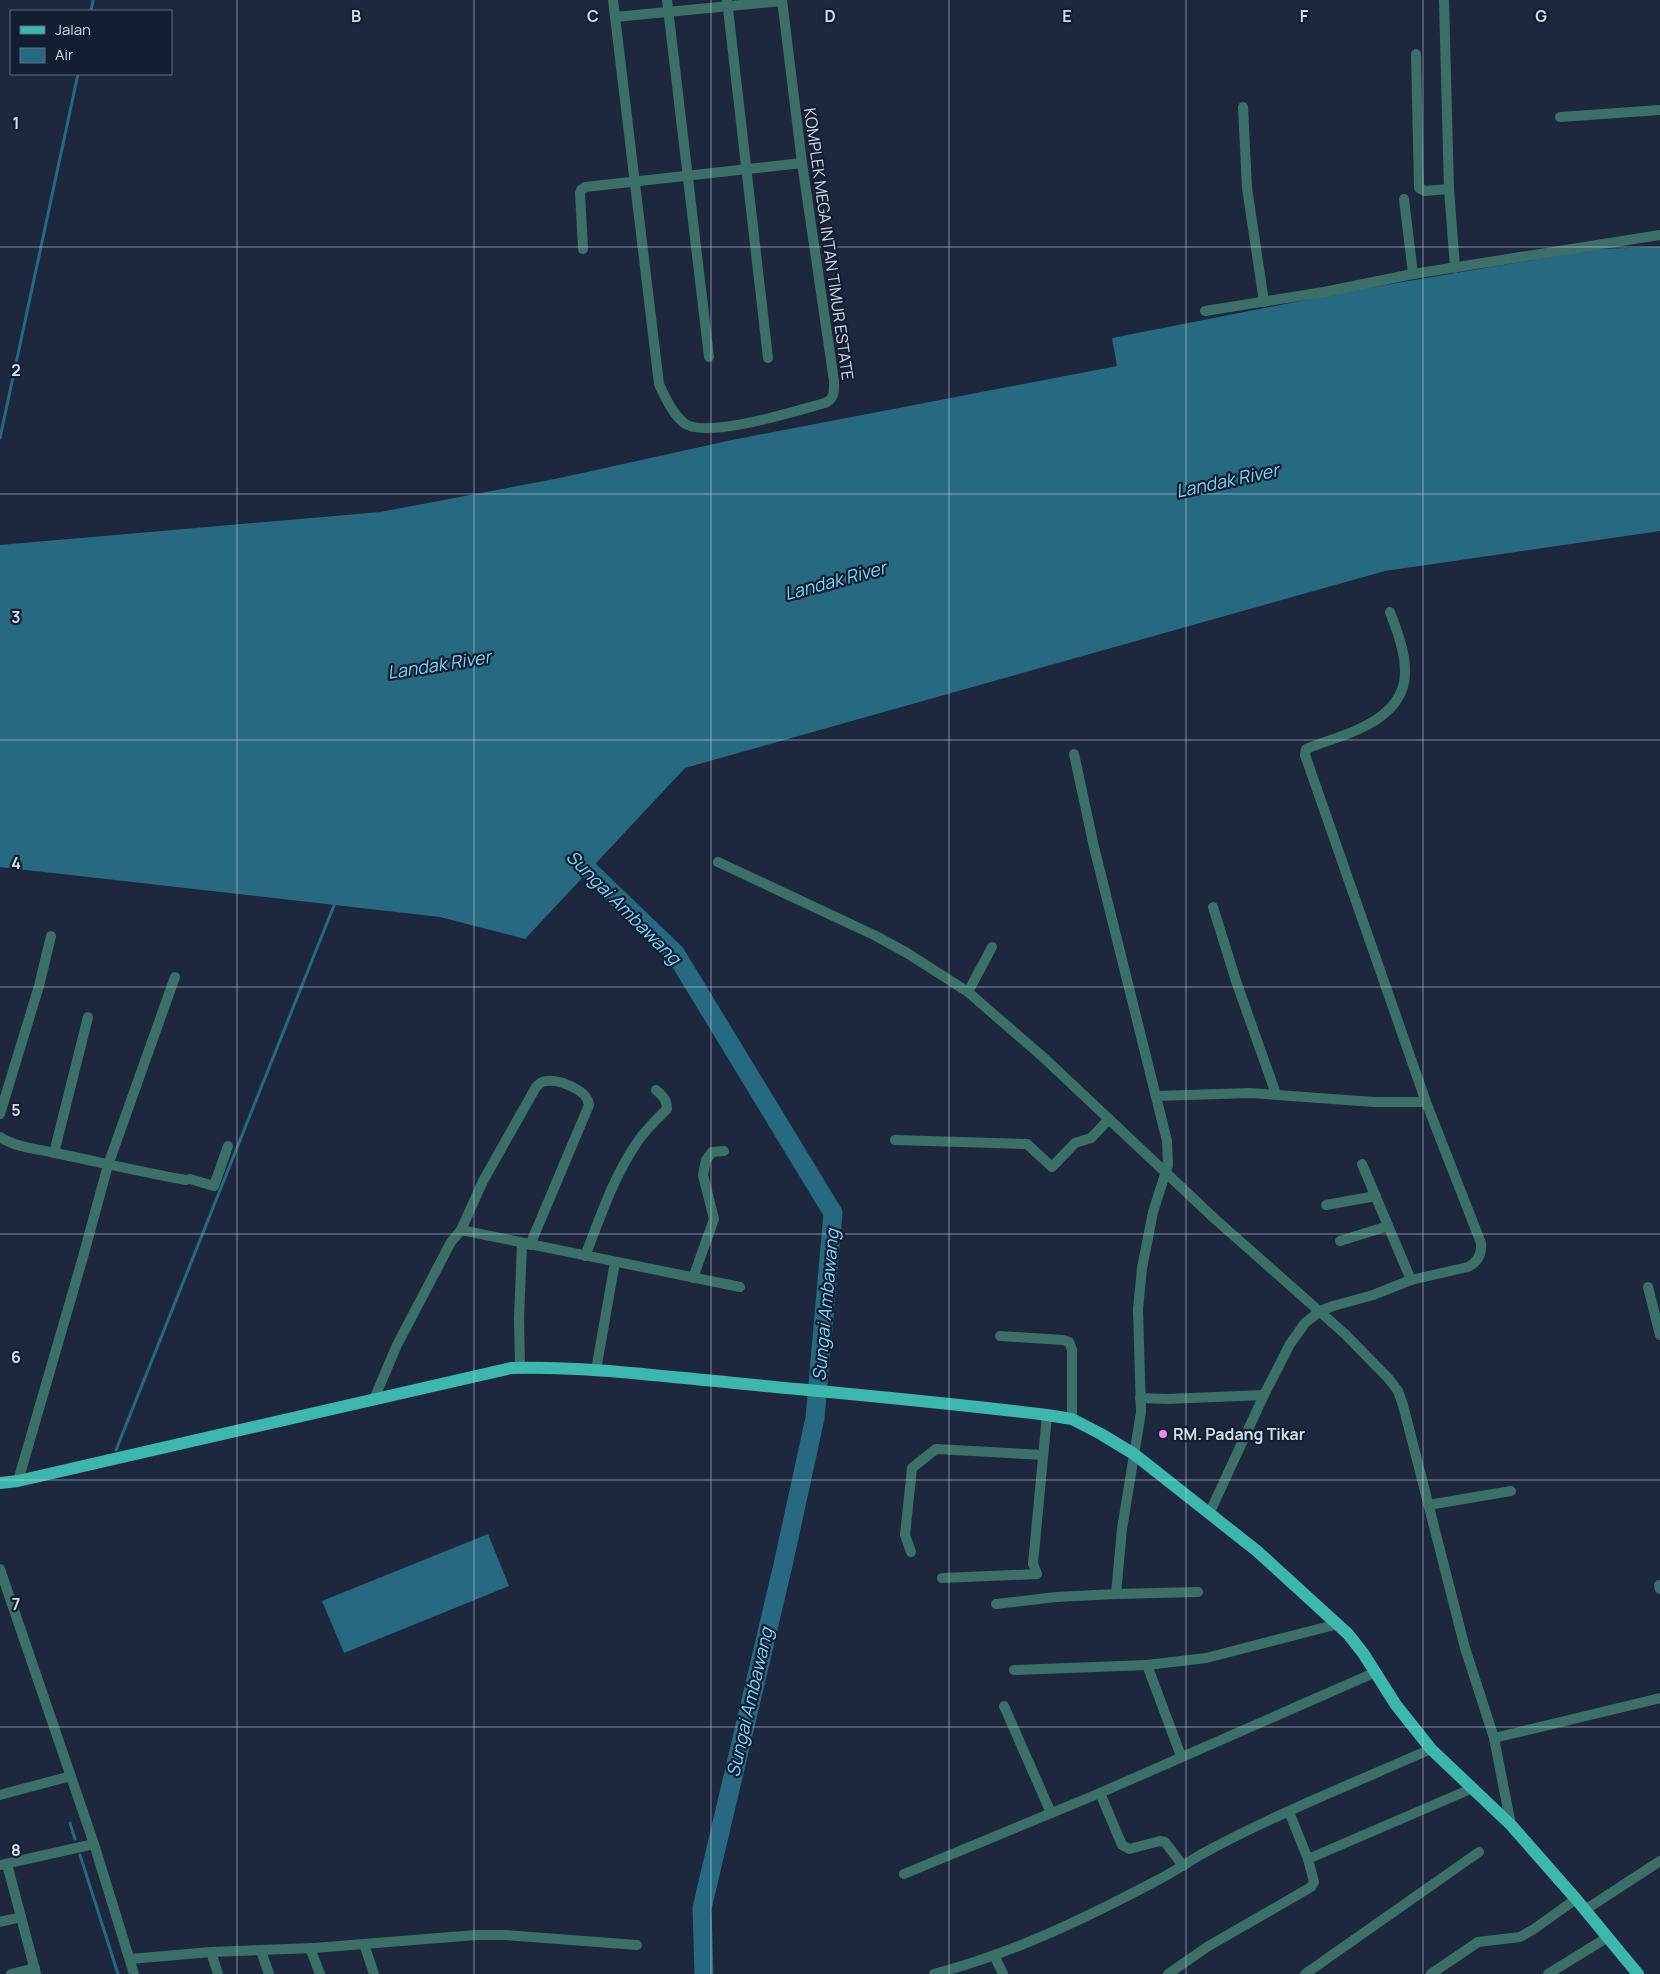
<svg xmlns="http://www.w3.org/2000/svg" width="1660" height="1974" viewBox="0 0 1660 1974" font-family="Manrope,sans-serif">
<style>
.water{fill:#276980}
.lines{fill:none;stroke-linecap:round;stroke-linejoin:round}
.stream{stroke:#276980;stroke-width:3}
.river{stroke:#276980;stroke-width:19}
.minor{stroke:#3c6f69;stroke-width:10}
.primary{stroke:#3db6ab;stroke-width:12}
.grid{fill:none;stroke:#d4dcea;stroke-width:1;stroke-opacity:0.55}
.poi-dot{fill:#f489f0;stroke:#141e33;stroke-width:2}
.labels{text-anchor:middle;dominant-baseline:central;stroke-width:4.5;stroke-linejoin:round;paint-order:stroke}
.street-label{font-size:16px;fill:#d4dcea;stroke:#141e33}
.poi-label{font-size:16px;font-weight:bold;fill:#d4dcea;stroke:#141e33;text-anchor:start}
.water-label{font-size:18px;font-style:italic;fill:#81d5f6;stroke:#141e33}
.grid-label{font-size:16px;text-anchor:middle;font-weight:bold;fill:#d4dcea;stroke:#141e33;stroke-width:4.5;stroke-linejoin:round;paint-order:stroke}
</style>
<rect width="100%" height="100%" fill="#1d283e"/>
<g class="water">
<path d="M 1660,247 L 1660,531 L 1385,571 L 685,768 L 525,939 L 440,917 L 0,867 L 0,545 L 380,512 L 555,479 L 732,440 L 1117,366 L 1112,338 L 1356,290 L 1597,249 Z"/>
<path d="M 488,1534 L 509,1586 L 344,1653 L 322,1601 Z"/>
</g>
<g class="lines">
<g class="stream">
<path d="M 91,11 L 93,0"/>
<path d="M 0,438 L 78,74"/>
<path d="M 116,1450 L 335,903"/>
<path d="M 70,1823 L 75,1839"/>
<path d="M 80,1855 L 118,1974"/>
</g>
<path class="river" d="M 571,853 L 675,953 L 833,1213 L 815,1418 L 783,1565 L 702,1908 L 704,1974"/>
<g class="minor">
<path d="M 613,0 L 659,384 C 665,397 672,413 684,423 C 705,440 799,410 825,403 C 835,399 834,390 834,381 L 802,163 L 782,0"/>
<path d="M 667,0 L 709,357"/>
<path d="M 727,0 L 768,358"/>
<path d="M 1444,0 L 1449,189 L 1455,268"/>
<path d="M 615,17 L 782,1"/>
<path d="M 1416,54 L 1419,188 L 1425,191 L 1449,189"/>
<path d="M 1243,107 L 1247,188 L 1264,302"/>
<path d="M 1560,117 L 1660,110"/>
<path d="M 1404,199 L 1413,274"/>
<path d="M 583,249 L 580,193 L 581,190 L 585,187 L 802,163"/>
<path d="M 1205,311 L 1324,292 L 1413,274 L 1660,235"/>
<path d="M 718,862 L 876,936 L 907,953 L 968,992 L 1043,1057 L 1215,1219 L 1345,1334 L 1389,1379 L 1398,1391 L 1403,1405 L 1465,1648 L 1494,1738 L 1511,1825"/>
<path d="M 1213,907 L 1236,981 L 1276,1094"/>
<path d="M 968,992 L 992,947"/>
<path d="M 1156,1096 L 1250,1093 L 1374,1102 L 1426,1102"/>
<path d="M 0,1114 L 39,986 L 51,936"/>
<path d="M 0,1137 C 15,1147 37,1149 55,1153 C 99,1162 142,1172 186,1180 L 190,1179 L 214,1186 L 228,1146"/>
<path d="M 895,1140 L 1027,1144 L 1052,1167 L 1075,1143 L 1091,1138 L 1109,1119"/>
<path d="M 54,1153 L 88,1017"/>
<path d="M 1362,1164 L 1411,1280"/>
<path d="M 1326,1205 L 1376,1196"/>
<path d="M 461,1230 L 483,1181 L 536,1087 C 539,1084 542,1081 546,1081 C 559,1079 588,1090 589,1105 L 530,1245"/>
<path d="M 1340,1241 L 1388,1226"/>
<path d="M 585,1256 C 600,1218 613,1178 636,1144 C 644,1131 656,1120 667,1109 C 667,1100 663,1096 656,1090"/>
<path d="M 693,1278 L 714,1219 L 703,1175 L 706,1160 L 712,1152 L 724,1151"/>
<path d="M 1648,1287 L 1660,1335"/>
<path d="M 1000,1336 L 1063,1340 L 1069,1342 L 1072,1350 L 1072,1419"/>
<path d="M 520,1368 L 519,1318 L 522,1244"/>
<path d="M 596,1370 L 615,1262"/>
<path d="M 1140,1398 L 1166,1399 L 1264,1395"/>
<path d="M 374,1399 L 397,1345 L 451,1242 L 461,1230 L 740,1287"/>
<path d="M 18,1481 L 83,1257 L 108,1165 L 175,977"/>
<path d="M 1428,1505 L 1511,1491"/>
<path d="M 1210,1512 L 1264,1395 L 1290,1344 L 1305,1323 L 1320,1311 L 1333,1306 L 1373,1295 L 1411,1280 L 1468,1267 C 1478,1262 1482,1254 1481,1243 L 1426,1102 L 1305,755 L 1306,749 C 1323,742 1341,737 1357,730 C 1418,703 1411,666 1390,612"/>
<path d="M 911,1552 L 905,1535 L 912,1468 L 936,1449 L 1043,1455"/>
<path d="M 0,1569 L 94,1844 L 134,1974"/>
<path d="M 942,1578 L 1037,1574 L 1033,1564 L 1047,1415"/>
<path d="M 1659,1585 L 1660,1589"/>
<path d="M 1116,1594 L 1198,1592"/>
<path d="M 996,1604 L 1056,1597 L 1116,1594 L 1122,1529 L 1141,1412 L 1138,1309 L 1142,1268 L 1153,1212 L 1168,1165 L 1167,1141 L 1094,847 L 1074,754"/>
<path d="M 1014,1670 L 1147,1665"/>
<path d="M 1004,1706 L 1051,1813"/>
<path d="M 1494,1738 L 1660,1698"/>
<path d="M 1181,1756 L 1147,1665 L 1206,1658 L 1338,1624"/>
<path d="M 1100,1793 L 1122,1845 L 1129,1849 L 1160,1841 L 1165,1842 L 1183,1866"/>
<path d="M 0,1795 L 71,1776"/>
<path d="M 1308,1859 L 1473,1788"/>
<path d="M 7,1864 L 36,1974"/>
<path d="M 0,1865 L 94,1844"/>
<path d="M 904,1874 L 1100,1793 L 1376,1672"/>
<path d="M 1585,1910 L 1660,1861"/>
<path d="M 0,1922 L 21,1917"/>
<path d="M 364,1944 L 374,1974"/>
<path d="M 310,1948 L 320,1974"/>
<path d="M 261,1951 L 269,1974"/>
<path d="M 211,1952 L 218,1974"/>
<path d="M 995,1957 L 1003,1974"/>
<path d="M 130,1959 L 211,1952 L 314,1948 L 476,1935 L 506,1935 L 637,1945"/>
<path d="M 11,1974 L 35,1968"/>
<path d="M 934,1974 C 1011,1954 1084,1919 1154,1882 C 1170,1874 1185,1864 1200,1855 C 1273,1815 1354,1783 1431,1749"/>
<path d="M 1168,1974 L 1207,1947 L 1311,1887 L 1314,1882 L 1308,1859 L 1289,1812"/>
<path d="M 1305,1974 L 1479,1852"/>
<path d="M 1431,1974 L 1478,1942 L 1520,1937 L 1534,1929 L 1576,1899"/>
<path d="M 1548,1974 L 1608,1937"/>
</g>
<path class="primary" d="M 0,1483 L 18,1481 L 511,1368 C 586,1366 660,1376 734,1383 C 838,1393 943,1402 1047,1415 L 1072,1419 L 1101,1434 L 1134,1454 L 1257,1551 L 1348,1634 L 1363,1653 L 1396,1705 L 1431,1749 L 1511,1825 L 1576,1899 L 1638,1974"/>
</g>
<path class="grid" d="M 237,0 L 237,1974M 474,0 L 474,1974M 711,0 L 711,1974M 949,0 L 949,1974M 1186,0 L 1186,1974M 1423,0 L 1423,1974M 0,247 L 1660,247M 0,494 L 1660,494M 0,740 L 1660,740M 0,987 L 1660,987M 0,1234 L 1660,1234M 0,1480 L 1660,1480M 0,1727 L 1660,1727"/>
<circle class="poi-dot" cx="1163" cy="1434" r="5"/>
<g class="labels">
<g class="street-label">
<text transform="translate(829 244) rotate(82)">KOMPLEK MEGA INTAN TIMUR ESTATE</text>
</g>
<g class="poi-label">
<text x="1173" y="1434">RM. Padang Tikar</text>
</g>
<g class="water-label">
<text transform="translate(1227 480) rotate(-12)">Landak River</text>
<text transform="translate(835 580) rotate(-15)">Landak River</text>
<text transform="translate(439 664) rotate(-9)">Landak River</text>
<text transform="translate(624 907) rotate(45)">Sungai Ambawang</text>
<text transform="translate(825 1305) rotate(-85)">Sungai Ambawang</text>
<text transform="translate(749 1702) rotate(-77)">Sungai Ambawang</text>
</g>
</g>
<g class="grid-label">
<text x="356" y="22">B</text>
<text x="593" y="22">C</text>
<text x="830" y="22">D</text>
<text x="1067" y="22">E</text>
<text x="1304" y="22">F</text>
<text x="1541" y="22">G</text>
<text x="16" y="129">1</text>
<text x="16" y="376">2</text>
<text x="16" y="623">3</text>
<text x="16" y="869">4</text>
<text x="16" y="1116">5</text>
<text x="16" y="1363">6</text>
<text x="16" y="1610">7</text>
<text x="16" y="1856">8</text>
</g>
<rect x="10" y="10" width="162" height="65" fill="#141e33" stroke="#616a7c"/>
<rect x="20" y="26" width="25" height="8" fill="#3db6ab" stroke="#616a7c"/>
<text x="55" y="35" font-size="15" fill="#d4dcea">Jalan</text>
<rect x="20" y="48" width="25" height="15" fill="#276980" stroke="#616a7c"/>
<text x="55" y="60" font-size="15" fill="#d4dcea">Air</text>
</svg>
